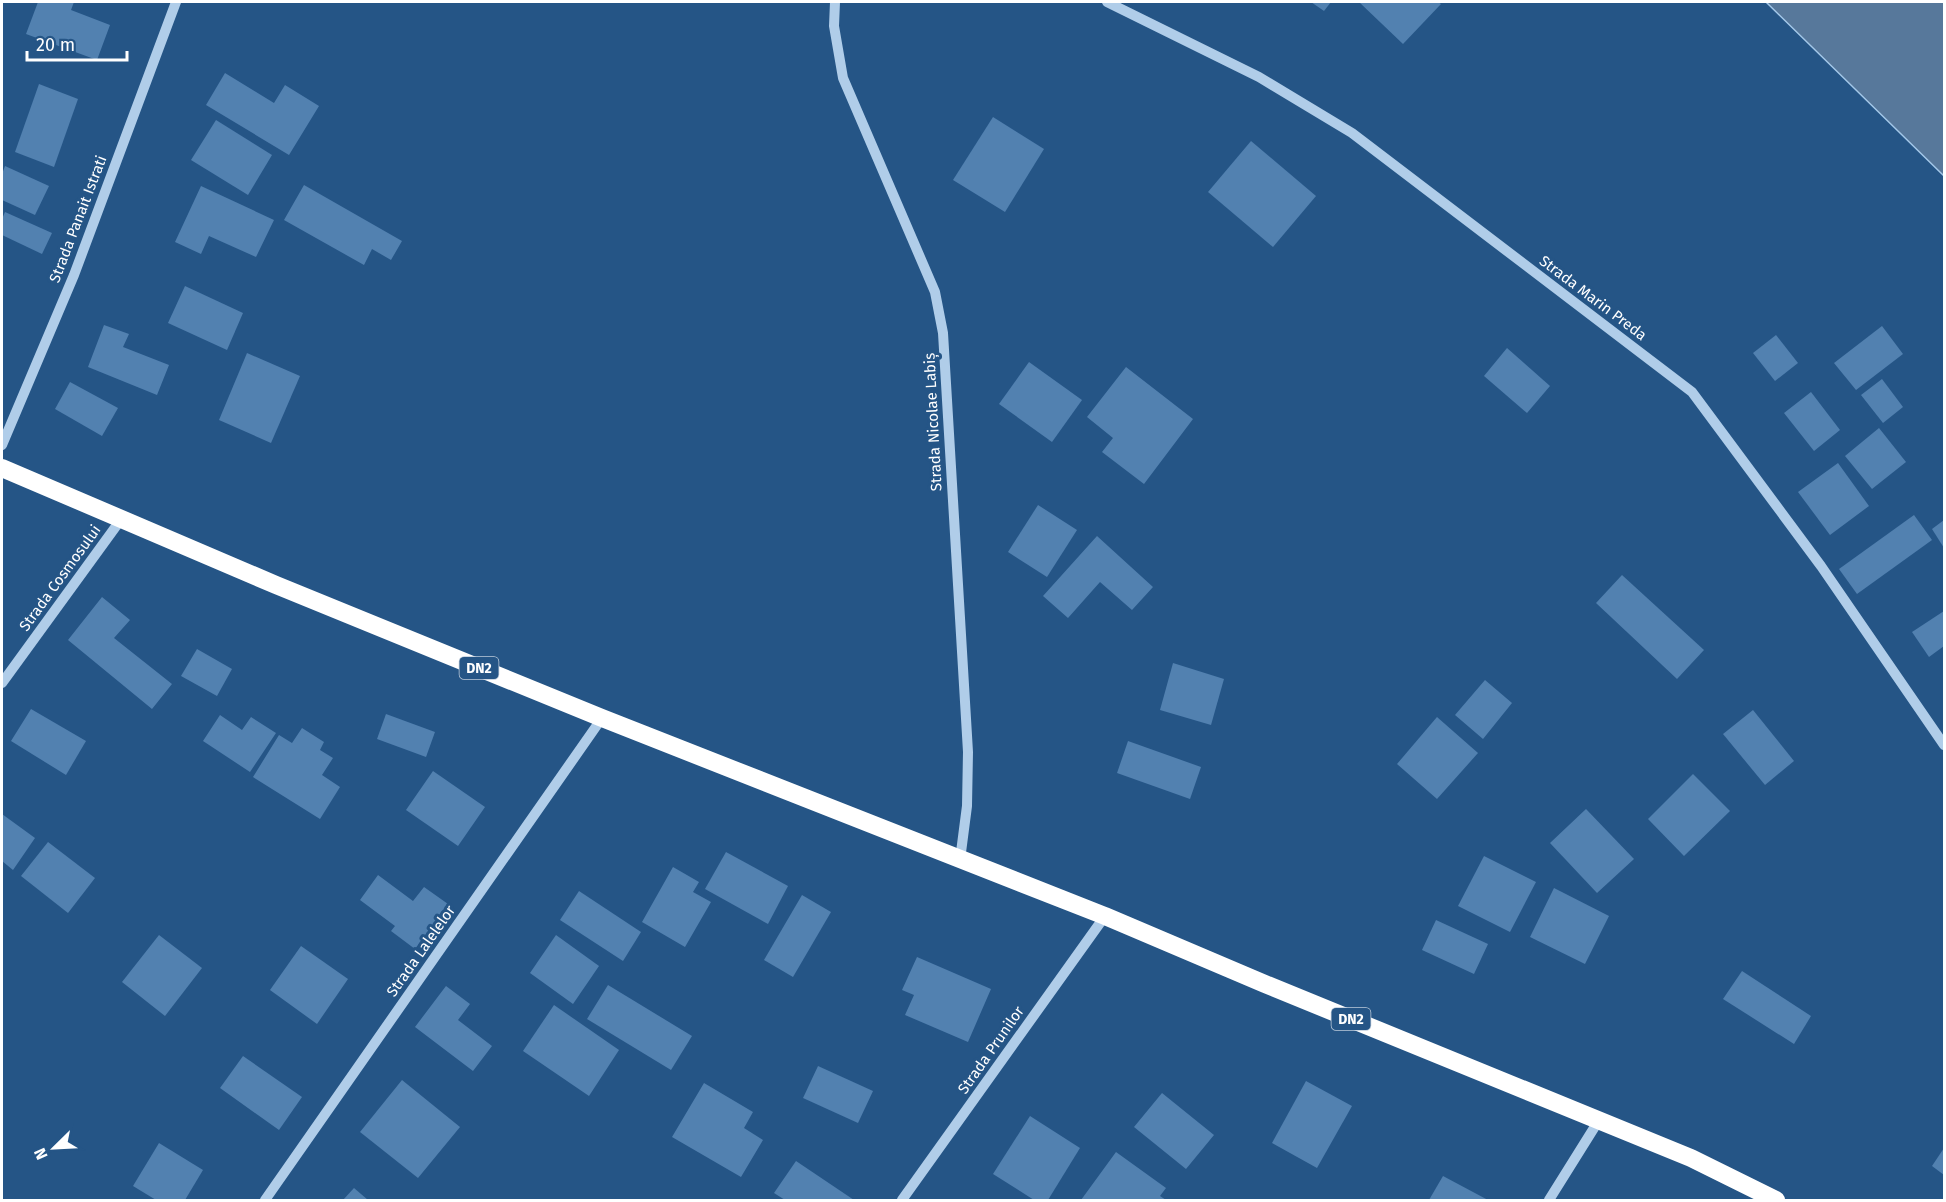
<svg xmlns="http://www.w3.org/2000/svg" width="1946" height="1202" viewBox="0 0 1946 1202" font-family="'Fira Sans',sans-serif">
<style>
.water{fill:#57789b;stroke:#a4c8e9;stroke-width:1.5}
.building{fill:#5281b0}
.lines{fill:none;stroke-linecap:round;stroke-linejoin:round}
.minor{stroke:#b0cde9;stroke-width:10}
.highway{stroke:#fff;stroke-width:18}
.labels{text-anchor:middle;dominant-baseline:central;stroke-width:6;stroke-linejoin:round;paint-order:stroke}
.shield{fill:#255586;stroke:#beccdb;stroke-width:1.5}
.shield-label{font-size:14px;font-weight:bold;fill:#fff}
.street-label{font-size:15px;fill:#fff;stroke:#255586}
</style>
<rect width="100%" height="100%" fill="#255586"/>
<path class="water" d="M 1766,2 L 1944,2 L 1944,176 Z"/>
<g class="building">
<path d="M 38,2 L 74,2 L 71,10 L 110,25 L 97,60 L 26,34 Z"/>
<path d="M 1311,2 L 1331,2 L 1324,11 Z"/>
<path d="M 1359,2 L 1438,2 L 1441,4 L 1403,44 Z"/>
<path d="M 225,73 L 274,103 L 285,85 L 319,106 L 289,155 L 206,105 Z"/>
<path d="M 39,84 L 78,99 L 54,167 L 15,152 Z"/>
<path d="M 993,117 L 1044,149 L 1005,212 L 953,180 Z"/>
<path d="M 216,120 L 272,155 L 248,195 L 191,160 Z"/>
<path d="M 1251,141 L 1316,196 L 1273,247 L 1208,192 Z"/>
<path d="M 5,166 L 49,186 L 35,215 L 2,200 L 2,174 Z"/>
<path d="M 304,185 L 402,241 L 391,260 L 372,249 L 364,265 L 284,220 Z"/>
<path d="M 201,186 L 274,220 L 256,257 L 209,236 L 201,254 L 175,242 Z"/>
<path d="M 5,212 L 52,233 L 42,254 L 2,235 L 2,219 Z"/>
<path d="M 185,286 L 243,313 L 227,350 L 168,323 Z"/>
<path d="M 104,325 L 129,334 L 123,347 L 169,365 L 157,395 L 88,367 Z"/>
<path d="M 1882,326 L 1903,354 L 1856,390 L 1834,363 Z"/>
<path d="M 1776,335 L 1798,363 L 1775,381 L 1753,353 Z"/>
<path d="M 1507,348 L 1550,386 L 1527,413 L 1484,376 Z"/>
<path d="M 247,353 L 300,376 L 271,443 L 219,420 Z"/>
<path d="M 1029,362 L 1082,400 L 1052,442 L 999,404 Z"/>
<path d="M 1126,367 L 1193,419 L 1144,484 L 1102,452 L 1113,438 L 1087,417 Z"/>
<path d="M 1882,379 L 1903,407 L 1883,423 L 1861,395 Z"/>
<path d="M 70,382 L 118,408 L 102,436 L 55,409 Z"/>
<path d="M 1811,392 L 1840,430 L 1814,451 L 1784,413 Z"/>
<path d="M 1879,428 L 1906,462 L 1872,489 L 1845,456 Z"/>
<path d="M 1838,463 L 1869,506 L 1830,535 L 1798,492 Z"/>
<path d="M 1038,505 L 1077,530 L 1047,577 L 1008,552 Z"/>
<path d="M 1914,515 L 1932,540 L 1857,594 L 1839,569 Z"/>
<path d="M 1944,520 L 1944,548 L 1932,529 Z"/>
<path d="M 1097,536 L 1153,587 L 1132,610 L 1100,582 L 1068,618 L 1043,596 Z"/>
<path d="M 1622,575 L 1704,650 L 1677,679 L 1596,603 Z"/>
<path d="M 102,597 L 130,620 L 114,638 L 172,684 L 152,709 L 68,640 Z"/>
<path d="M 1944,611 L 1944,646 L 1929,657 L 1912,632 Z"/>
<path d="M 197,649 L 232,669 L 217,696 L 181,676 Z"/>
<path d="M 1173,663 L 1224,679 L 1211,725 L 1160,710 Z"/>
<path d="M 1485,680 L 1512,703 L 1483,739 L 1455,715 Z"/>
<path d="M 31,709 L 86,741 L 66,775 L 11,741 Z"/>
<path d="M 1753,710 L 1794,761 L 1765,785 L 1723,734 Z"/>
<path d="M 386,714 L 435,732 L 426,757 L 377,739 Z"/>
<path d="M 220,715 L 242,730 L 251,717 L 276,733 L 250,772 L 203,741 Z"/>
<path d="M 1437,717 L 1478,753 L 1437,799 L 1397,764 Z"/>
<path d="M 302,728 L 324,742 L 320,750 L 333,758 L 322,775 L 340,787 L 320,819 L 253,777 L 279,735 L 292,743 Z"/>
<path d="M 1128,741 L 1201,767 L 1190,799 L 1117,773 Z"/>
<path d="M 433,771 L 485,807 L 458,846 L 406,810 Z"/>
<path d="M 1693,774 L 1730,811 L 1684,856 L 1648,819 Z"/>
<path d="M 1586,809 L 1634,859 L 1597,893 L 1550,843 Z"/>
<path d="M 2,814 L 35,838 L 13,870 L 2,861 Z"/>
<path d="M 48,842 L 95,878 L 68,913 L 21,876 Z"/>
<path d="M 726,852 L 788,886 L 768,924 L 705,889 Z"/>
<path d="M 1484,856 L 1536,882 L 1510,932 L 1458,906 Z"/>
<path d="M 673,867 L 699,882 L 693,892 L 711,902 L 685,947 L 642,922 Z"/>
<path d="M 378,875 L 413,901 L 424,887 L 448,904 L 415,949 L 391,931 L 395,926 L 360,900 Z"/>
<path d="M 1554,888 L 1609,916 L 1585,964 L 1530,937 Z"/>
<path d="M 579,891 L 641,932 L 623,961 L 560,920 Z"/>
<path d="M 802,895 L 831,912 L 793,977 L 764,960 Z"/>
<path d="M 1436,920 L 1488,944 L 1474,974 L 1422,950 Z"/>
<path d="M 159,935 L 202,968 L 165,1016 L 122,982 Z"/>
<path d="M 556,935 L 599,966 L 573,1004 L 530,973 Z"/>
<path d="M 301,946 L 348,979 L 317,1024 L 270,990 Z"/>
<path d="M 917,957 L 991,989 L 968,1042 L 905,1015 L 914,995 L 902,990 Z"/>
<path d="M 1742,971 L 1811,1016 L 1794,1044 L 1723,999 Z"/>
<path d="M 608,985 L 692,1036 L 671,1070 L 587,1019 Z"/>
<path d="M 446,986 L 470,1004 L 458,1020 L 492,1046 L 473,1071 L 415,1027 Z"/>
<path d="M 554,1005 L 619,1050 L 589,1096 L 523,1051 Z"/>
<path d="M 243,1056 L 302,1097 L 279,1130 L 220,1088 Z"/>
<path d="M 818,1066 L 873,1091 L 858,1123 L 803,1098 Z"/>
<path d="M 402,1080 L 460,1127 L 418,1178 L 360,1132 Z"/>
<path d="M 1306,1081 L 1352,1106 L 1317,1168 L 1272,1143 Z"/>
<path d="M 704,1083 L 753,1112 L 744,1128 L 763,1140 L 741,1177 L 672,1137 Z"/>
<path d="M 1162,1093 L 1214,1135 L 1186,1169 L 1134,1127 Z"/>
<path d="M 1030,1116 L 1080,1148 L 1048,1200 L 1034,1200 L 993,1174 Z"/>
<path d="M 159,1143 L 203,1170 L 185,1200 L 156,1200 L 133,1186 Z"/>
<path d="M 1944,1148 L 1944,1175 L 1932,1166 Z"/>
<path d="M 1116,1152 L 1166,1188 L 1160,1196 L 1166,1200 L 1081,1200 Z"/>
<path d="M 796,1161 L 854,1200 L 785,1200 L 774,1193 Z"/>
<path d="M 1443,1176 L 1488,1200 L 1429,1200 Z"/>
<path d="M 354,1188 L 368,1200 L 343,1200 Z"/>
</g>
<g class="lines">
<g class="minor">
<path d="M 835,2 L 834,26 L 843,78 L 935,292 L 943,333 L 968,752 L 967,806 L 960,860"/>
<path d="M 1107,2 L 1259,77 L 1352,133 L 1692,392 L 1821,566 L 1944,745"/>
<path d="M 2,445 L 74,275 L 176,2"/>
<path d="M 2,683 L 122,518"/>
<path d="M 265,1200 L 602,718"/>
<path d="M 902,1200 L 1105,916"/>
<path d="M 1549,1200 L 1599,1120"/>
</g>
<path class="highway" d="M 2,468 L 276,585 L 602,718 L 1105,916 L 1265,984 L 1691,1158 L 1776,1200"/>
</g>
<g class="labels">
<g class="shield">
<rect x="459.5" y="657" width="39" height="22" rx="4.5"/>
<rect x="1331.5" y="1008" width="39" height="22" rx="4.5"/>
</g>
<g class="shield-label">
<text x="479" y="668">DN2</text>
<text x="1351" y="1019">DN2</text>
</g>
<g class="street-label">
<text transform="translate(78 219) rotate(-69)">Strada Panait Istrati</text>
<text transform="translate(1593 298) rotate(37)">Strada Marin Preda</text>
<text transform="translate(933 422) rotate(-93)">Strada Nicolae Labiș</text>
<text transform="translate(60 578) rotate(-54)">Strada Cosmosului</text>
<text transform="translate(421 951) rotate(-55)">Strada Lalelelor</text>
<text transform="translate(991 1050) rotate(-55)">Strada Prunilor</text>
</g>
</g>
<rect width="1946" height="1202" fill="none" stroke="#ffffff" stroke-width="6"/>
<g transform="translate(54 1148) rotate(246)" stroke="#255586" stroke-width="4.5" paint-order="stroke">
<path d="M0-4.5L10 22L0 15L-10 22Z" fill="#ffffff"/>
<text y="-9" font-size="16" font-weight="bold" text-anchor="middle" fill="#ffffff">N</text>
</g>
<path d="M27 51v9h100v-9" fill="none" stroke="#ffffff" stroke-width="3"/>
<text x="36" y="51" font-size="18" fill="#ffffff" stroke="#255586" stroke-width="4.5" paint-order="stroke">20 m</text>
</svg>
